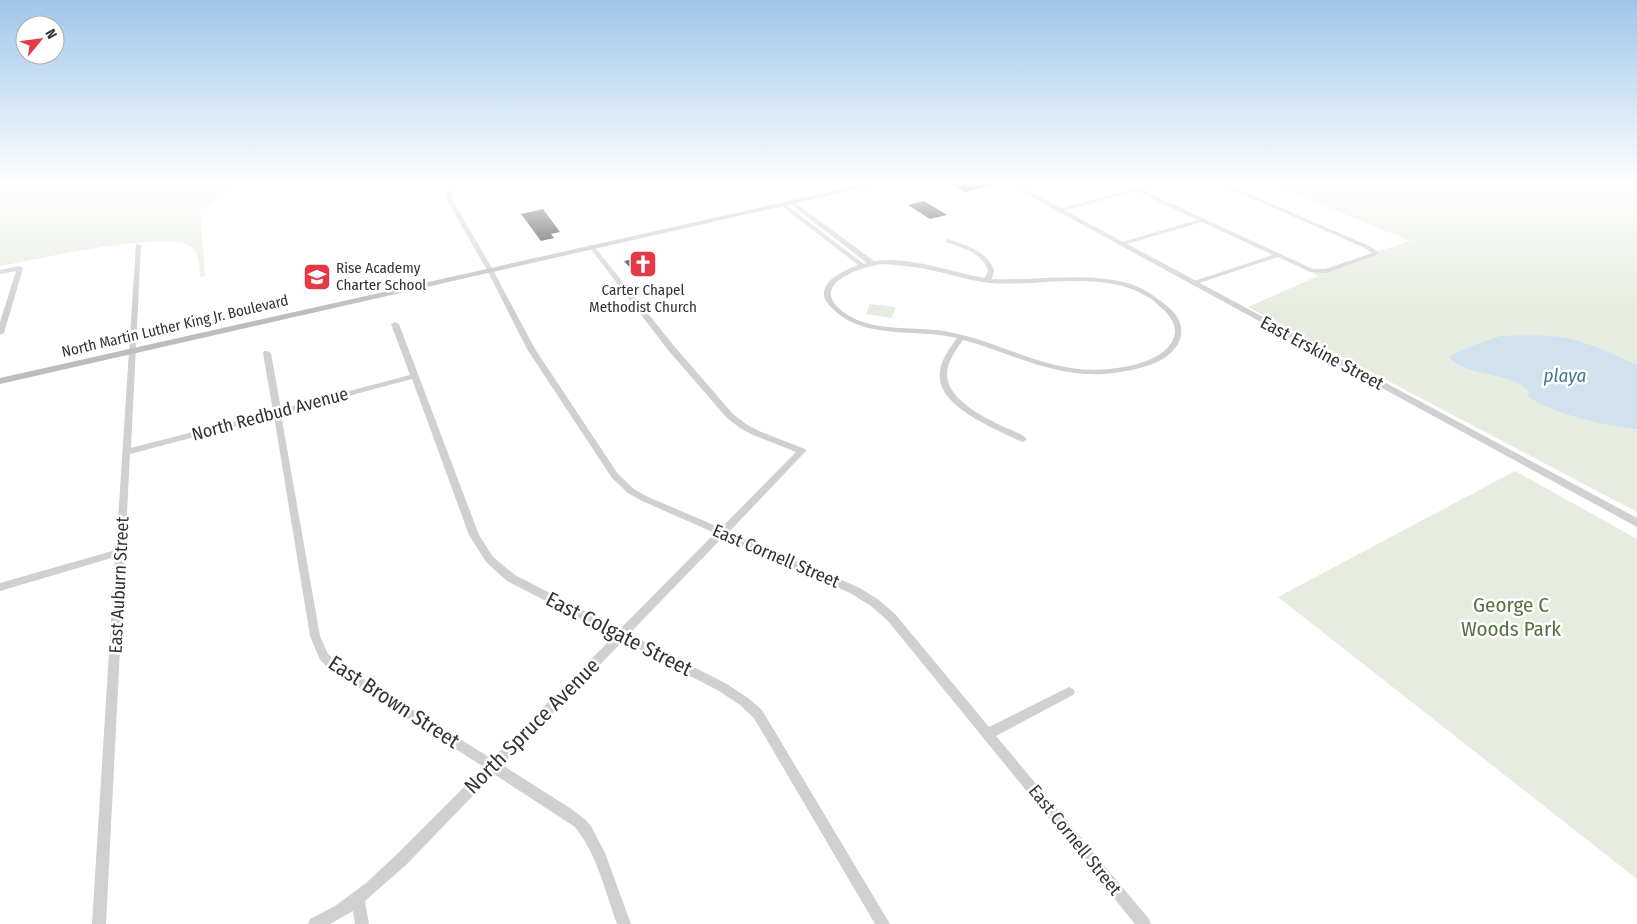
<svg xmlns="http://www.w3.org/2000/svg" width="1637" height="924" viewBox="0 0 1637 924" font-family="'Fira Sans Condensed',sans-serif">
<style>
.green{fill:#e6ecdf}
.water{fill:#cfe2ee}
.building{fill:#1a1a1a}
.lines{fill:none;stroke-linecap:round;stroke-linejoin:round}
.minor{fill:#d0d0d0;fill-rule:evenodd}
.tertiary{fill:#d0d0d0;fill-rule:evenodd}
.secondary{fill:#bdbdbd;fill-rule:evenodd}
.labels{text-anchor:middle;dominant-baseline:central;stroke-width:5;stroke-linejoin:round;paint-order:stroke}
.far-poi-label{font-size:15px;fill:#333;stroke:#fff;text-anchor:start}
.far-street-label{font-size:15px;fill:#333;stroke:#fff}
.street-label{font-size:18px;fill:#333;stroke:#fff}
.water-label{font-size:19px;font-style:italic;fill:#3f7597;stroke:#fff}
.near-park-label{font-size:21px;fill:#56703f;stroke:#fff}
.near-street-label{font-size:21px;fill:#333;stroke:#fff}
</style>
<rect width="100%" height="100%" fill="#fff"/>
<g class="green">
<path d="M 0,182 L 246,182 L 200,210 L 205,276 L 200,277 C 199,266 200,252 190,246 C 163,230 35,260 0,266 Z"/>
<path d="M 1267,182 L 1637,182 L 1637,512 L 1248,307 L 1318,276 L 1312,273 L 1410,241 Z"/>
<path d="M 870,304 L 896,307 L 892,318 L 866,314 Z"/>
<path d="M 1515,471 L 1637,539 L 1637,879 L 1278,597 Z"/>
</g>
<path class="water" d="M 1501,336 C 1526,335 1551,334 1575,340 C 1597,346 1617,356 1637,365 L 1637,429 C 1609,427 1549,413 1528,396 L 1529,391 C 1507,370 1467,378 1449,357 C 1454,352 1492,338 1501,336 Z"/>
<g class="building">
<path d="M 948,182 L 995,182 L 995,185 L 965,192 Z"/>
<path d="M 924,201 L 947,215 L 930,219 L 908,205 Z"/>
<path d="M 543,209 L 560,232 L 551,234 L 554,238 L 541,241 L 521,214 Z"/>
<path d="M 638,258 L 648,269 L 634,272 L 624,261 Z"/>
</g>
<g class="lines">
<g class="minor">
<path d="M 457,182 L 464,182 L 454,188 L 452,199 L 493,270 L 535,349 L 618,474 L 634,489 L 648,497 L 721,528 L 796,452 L 753,435 L 740,428 L 727,418 L 668,350 L 590,248 L 589,247 L 592,245 L 594,246 L 674,346 L 733,414 L 746,424 L 759,431 L 805,449 L 806,451 L 729,532 L 858,587 L 879,600 L 896,615 L 989,727 L 1069,687 L 1073,689 L 1075,692 L 1073,695 L 996,736 L 1149,919 L 1151,924 L 1135,924 L 888,621 L 871,606 L 850,593 L 723,537 L 629,634 L 727,684 L 748,698 L 762,710 L 890,924 L 875,924 L 754,718 L 740,705 L 719,691 L 623,641 L 502,765 L 570,808 L 586,820 L 592,828 L 605,853 L 631,924 L 617,924 C 605,891 597,854 575,827 L 494,774 L 406,865 L 365,901 L 369,924 L 355,924 L 353,911 L 330,924 L 308,924 L 310,919 L 335,906 L 366,883 L 396,855 L 484,767 L 330,669 L 320,660 L 310,636 L 274,416 L 130,454 L 106,924 L 92,924 L 115,557 L 0,591 L 0,583 L 116,550 L 136,244 L 141,245 L 131,448 L 273,411 L 263,353 L 264,351 L 267,351 L 271,353 L 281,409 L 410,375 L 391,324 L 395,322 L 399,324 L 479,535 L 493,557 L 515,575 L 620,629 L 715,533 L 642,501 L 628,493 L 612,478 L 527,349 L 487,270 L 446,199 L 448,187 ZM 412,379 L 469,535 L 486,562 L 507,581 L 614,636 L 492,759 L 338,663 L 328,654 L 320,636 L 281,414 Z"/>
<path d="M 1158,182 L 1167,182 L 1142,190 L 1313,269 L 1326,269 L 1372,253 L 1365,248 L 1214,182 L 1222,182 L 1369,246 L 1378,252 L 1376,255 L 1327,273 L 1310,272 L 1278,257 L 1193,285 L 1191,284 L 1191,282 L 1273,255 L 1202,222 L 1123,245 L 1119,245 L 1119,243 L 1197,220 L 1136,191 L 1058,212 L 1055,210 Z"/>
<path d="M 789,201 L 793,201 L 874,261 C 911,256 949,272 985,278 L 988,270 C 981,252 962,248 946,242 L 945,241 L 948,239 C 966,245 987,251 994,270 L 992,279 C 1037,281 1087,271 1131,284 C 1145,289 1156,297 1167,306 C 1191,325 1183,350 1157,362 C 1142,369 1122,372 1105,374 C 1052,377 1012,353 963,340 C 956,350 947,362 947,374 C 947,400 984,417 1004,427 C 1011,430 1021,433 1027,439 L 1023,442 L 1020,441 C 996,429 935,406 940,372 C 941,359 950,348 957,338 C 917,328 862,341 831,307 C 827,303 824,299 824,294 C 824,278 846,270 858,265 L 779,204 L 784,203 L 864,264 L 867,263 L 789,203 ZM 882,264 C 900,265 917,267 935,271 C 953,275 972,281 990,283 C 1039,287 1104,269 1148,297 C 1152,299 1156,303 1159,306 C 1167,312 1175,321 1175,332 C 1174,345 1162,354 1151,359 C 1139,365 1124,367 1110,369 C 1049,375 1006,343 949,332 C 914,325 871,334 842,311 C 808,284 861,267 882,264 Z"/>
<path d="M 20,266 L 23,268 L 4,333 L 0,335 L 0,322 L 16,271 L 0,274 L 0,270 Z"/>
</g>
<path class="tertiary" d="M 1004,182 L 1012,182 L 1637,518 L 1637,527 Z"/>
<path class="secondary" d="M 874,182 L 888,182 L 0,384 L 0,378 Z"/>
</g>
<linearGradient id="sky" x2="0" y2="1"><stop stop-color="#9ec6ea"/><stop offset="0.59" stop-color="#fff"/><stop offset="1" stop-color="#fff" stop-opacity="0"/></linearGradient>
<rect width="1637" height="311" fill="url(#sky)"/>
<defs>
<g id="church-square" transform="scale(1.4375)"><rect x="-9" y="-9" width="18" height="18" rx="4" fill="#e63946" stroke="#fff"/><path d="M-1.2-6h2.4v3.5h3.3v2.4h-3.3V6h-2.4V-.1h-3.3v-2.4h3.3Z" fill="#fff"/></g>
<g id="school-square" transform="scale(1.4375)"><rect x="-9" y="-9" width="18" height="18" rx="4" fill="#e63946" stroke="#fff"/><path d="M0-5L7-2L0 1L-7-2ZM-4 1L0 2.5L4 1V4Q0 6-4 4Z" fill="#fff"/></g>
</defs>
<g fill-rule="evenodd">
<use href="#church-square" x="643" y="264"/>
<use href="#school-square" x="317" y="277"/>
</g>
<g class="labels">
<g class="far-poi-label">
<text x="336" y="268">Rise Academy<tspan x="336" dy="17">Charter School</tspan></text>
<text x="643" y="290" text-anchor="middle">Carter Chapel<tspan x="643" dy="17">Methodist Church</tspan></text>
</g>
<g class="far-street-label">
<text transform="translate(175 326) rotate(-13)">North Martin Luther King Jr. Boulevard</text>
</g>
<g class="street-label">
<text transform="translate(1322 353) rotate(28)">East Erskine Street</text>
<text transform="translate(270 414) rotate(-15)">North Redbud Avenue</text>
<text transform="translate(776 556) rotate(23)">East Cornell Street</text>
<text transform="translate(119 585) rotate(-87)">East Auburn Street</text>
<text transform="translate(1075 840) rotate(51)">East Cornell Street</text>
</g>
<g class="water-label">
<text x="1565" y="375">playa</text>
</g>
<g class="near-park-label">
<text x="1511" y="605">George C<tspan x="1511" dy="24">Woods Park</tspan></text>
</g>
<g class="near-street-label">
<text transform="translate(619 634) rotate(27)">East Colgate Street</text>
<text transform="translate(394 702) rotate(33)">East Brown Street</text>
<text transform="translate(532 726) rotate(-45)">North Spruce Avenue</text>
</g>
</g>
<g transform="translate(40 40) rotate(61)"><circle r="24" fill="#ffffff" stroke="#adadad"/>
<path d="M0-4L9 19L0 12L-9 19Z" fill="#e63946"/>
<text y="-8" font-size="14" font-weight="bold" text-anchor="middle" fill="#333333">N</text>
</g>
</svg>
